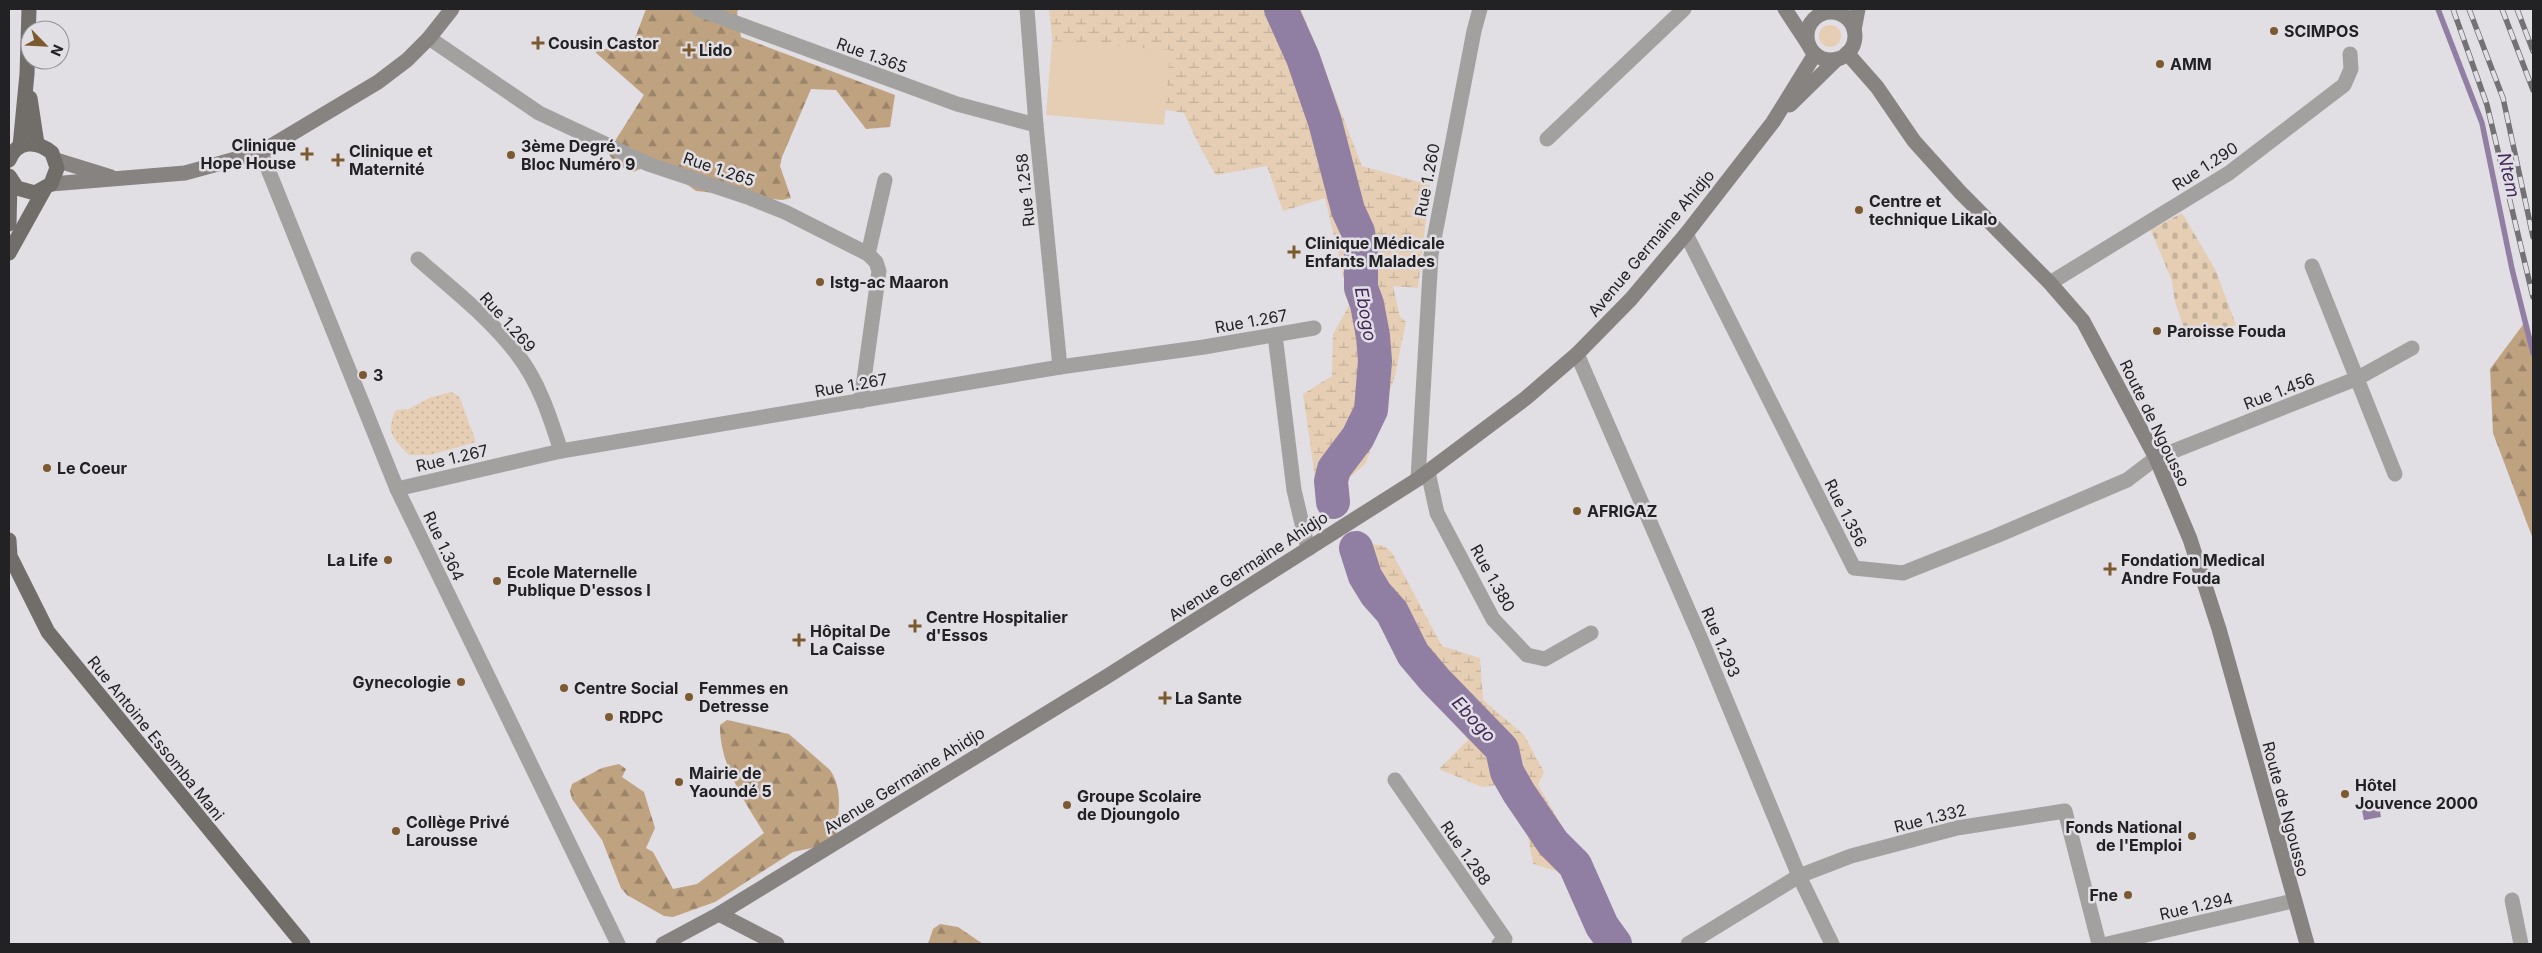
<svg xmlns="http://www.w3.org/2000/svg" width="2542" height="953" viewBox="0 0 2542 953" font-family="Inter,sans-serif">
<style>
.grass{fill:url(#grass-dots)}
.forest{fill:url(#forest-firs)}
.wetland{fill:url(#wetland-marsh)}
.cemetery{fill:url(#cemetery-stones)}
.garden{fill:#e5ceb3}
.water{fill:url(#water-ripples)}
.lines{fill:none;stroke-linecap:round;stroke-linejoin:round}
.stream{stroke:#907fa3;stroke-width:5.5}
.river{stroke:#907fa3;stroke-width:34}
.street{stroke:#a3a19f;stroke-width:15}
.secondary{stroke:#868380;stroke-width:15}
.primary{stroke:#716e6a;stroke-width:15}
.rail-casing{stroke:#737174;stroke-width:5.5}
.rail{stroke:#e1dee4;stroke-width:4;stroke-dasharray:11;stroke-linecap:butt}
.poi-dot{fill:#7b5a30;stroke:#e1dee4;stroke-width:2}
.labels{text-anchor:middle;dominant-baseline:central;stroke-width:5;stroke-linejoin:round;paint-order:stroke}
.poi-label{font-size:16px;font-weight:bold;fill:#222123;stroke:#e1dee4;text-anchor:start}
.street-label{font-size:16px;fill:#222123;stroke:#e1dee4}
.water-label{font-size:18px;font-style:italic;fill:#42285a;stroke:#e1dee4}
</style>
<defs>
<pattern id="grass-dots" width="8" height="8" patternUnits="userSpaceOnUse" patternTransform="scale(1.25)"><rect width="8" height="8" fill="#e5ceb3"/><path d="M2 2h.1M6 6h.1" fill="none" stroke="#c4b19a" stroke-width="1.8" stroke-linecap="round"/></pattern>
<pattern id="forest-firs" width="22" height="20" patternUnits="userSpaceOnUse" patternTransform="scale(1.25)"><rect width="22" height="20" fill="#bfa381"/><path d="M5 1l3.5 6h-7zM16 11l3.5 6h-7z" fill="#9b8469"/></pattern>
<pattern id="wetland-marsh" width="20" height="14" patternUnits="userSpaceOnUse" patternTransform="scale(1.25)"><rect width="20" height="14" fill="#e5ceb3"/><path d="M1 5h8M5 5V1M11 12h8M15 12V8" fill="none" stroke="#c4b19a"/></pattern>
<pattern id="cemetery-stones" width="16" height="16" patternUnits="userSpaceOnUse" patternTransform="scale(1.25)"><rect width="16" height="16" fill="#e5ceb3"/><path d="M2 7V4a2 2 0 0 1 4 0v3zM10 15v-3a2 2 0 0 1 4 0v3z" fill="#c4b19a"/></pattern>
<pattern id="water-ripples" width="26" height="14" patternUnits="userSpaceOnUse" patternTransform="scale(1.25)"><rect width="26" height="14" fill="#907fa3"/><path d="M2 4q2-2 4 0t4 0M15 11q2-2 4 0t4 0" fill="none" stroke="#756884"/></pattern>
</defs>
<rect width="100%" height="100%" fill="#e1dee4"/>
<path class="grass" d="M 451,392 L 459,396 L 476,442 L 430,455 L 409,455 C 393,438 385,433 396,410 L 409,409 L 429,398 Z"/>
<g class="forest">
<path d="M 646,9 L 739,9 L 737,12 L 741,37 L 895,95 L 890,127 L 866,129 L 836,90 L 811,89 L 782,157 L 780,166 L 791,198 L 782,200 L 696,191 L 657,162 L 633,172 C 622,168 613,163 608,152 L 644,95 L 595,52 L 634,41 Z"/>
<path d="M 2525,322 L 2533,353 L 2533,539 L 2493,433 L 2490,369 Z"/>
<path d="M 727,720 L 789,734 L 830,770 C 844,790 838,814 836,837 L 817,847 L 793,852 L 715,902 L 673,917 L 664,916 L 627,895 L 621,888 L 602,840 L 572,799 L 570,791 L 572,784 L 602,768 L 619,764 L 626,769 L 622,777 L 644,792 L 655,828 L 646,848 L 653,852 L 673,889 L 697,884 L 764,833 C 744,801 719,763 720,725 Z"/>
<path d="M 940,924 L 958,927 L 983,944 L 928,944 L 933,929 Z"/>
</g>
<g class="wetland">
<path d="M 1049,9 L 1301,9 L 1362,166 L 1430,185 L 1418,288 L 1393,286 L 1400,317 L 1406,322 L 1395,375 L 1366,463 L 1319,505 L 1303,394 L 1332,376 L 1333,334 L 1350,304 L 1325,198 L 1283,211 L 1267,166 L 1216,175 L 1201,149 L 1184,113 L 1058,91 Z"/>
<path d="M 1369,543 L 1386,547 L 1392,553 L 1442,646 L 1480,658 L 1483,700 L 1524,735 L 1544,772 L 1538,785 L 1631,944 L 1602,944 L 1570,875 L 1533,864 L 1524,813 L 1497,785 L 1482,787 L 1439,769 L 1468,740 L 1406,643 L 1368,596 Z"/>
</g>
<path class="cemetery" d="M 2182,213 L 2215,269 L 2236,325 L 2189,340 L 2189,343 L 2175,302 L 2172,281 L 2151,230 Z"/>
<g class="garden">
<circle cx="1830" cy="36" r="11"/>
<path d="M 1052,41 L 1170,50 L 1164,125 L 1046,115 Z"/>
</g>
<path class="water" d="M 2363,795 L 2370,802 L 2378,800 L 2381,817 L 2364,820 L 2359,796 Z"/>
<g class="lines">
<path class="stream" d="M 2438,9 L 2482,123 L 2512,269 L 2533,353"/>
<g class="river">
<path d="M 1281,9 L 1303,58 L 1325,122 L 1348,210 L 1358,232 L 1361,251 L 1361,288 L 1367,304 L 1373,336 L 1375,361 L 1371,410 L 1358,437 L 1334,469 L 1331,481 L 1333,502"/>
<path d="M 1356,548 L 1365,576 L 1376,594 L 1392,612 L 1413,654 L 1435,680 L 1502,749 L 1507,772 L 1519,793 L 1553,843 L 1575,865 L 1602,926 L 1615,944"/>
</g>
<g class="street">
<path d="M 698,9 L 957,104 L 1036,125"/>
<path d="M 1027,9 L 1036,125 L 1060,367"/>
<path d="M 429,38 L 539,113 L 648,164 L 750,198 L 785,212 L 868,254 L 876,262 L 879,271 L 861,401"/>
<path d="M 1547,139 L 1684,9"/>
<path d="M 261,152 L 397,489 L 618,944"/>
<path d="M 1686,234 L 1854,568 L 1903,573 L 1996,536 L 2127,480 L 2156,458 L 2358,378 L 2412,348"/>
<path d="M 868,254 L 885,180"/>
<path d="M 418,259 C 452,289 490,318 517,354 C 539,382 550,417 561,451"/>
<path d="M 2312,266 L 2395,474"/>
<path d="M 2050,283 L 2229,173 L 2344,85 L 2351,69 L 2350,54"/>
<path d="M 1275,335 L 1294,490 L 1308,549"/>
<path d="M 1577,354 L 1703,644 L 1799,876 L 1832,944"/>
<path d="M 1428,472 L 1437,513 L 1493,619 L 1527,655 L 1545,659 L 1591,633"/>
<path d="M 1418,479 L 1431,255 L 1474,31 L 1480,9"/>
<path d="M 397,489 L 561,451 L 1060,367 L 1204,347 L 1314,328"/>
<path d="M 1395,780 L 1505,939 L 1499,944"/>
<path d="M 2512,900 L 2521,944"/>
<path d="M 1688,944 L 1799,876 L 1851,856 L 1957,828 L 2065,811 L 2099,944"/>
<path d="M 2107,944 L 2293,901"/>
</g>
<g class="secondary">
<path d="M 1785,9 L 1808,44"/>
<circle cx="1831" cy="36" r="24"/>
<path d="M 1854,30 L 1858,9"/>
<path d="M 1847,53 L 1877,87 L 1914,141 L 1960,192 L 2050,283 L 2083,321 L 2156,458 L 2190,539 L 2219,629 L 2307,944"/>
<path d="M 1790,105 L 1837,59"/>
<path d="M 56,160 L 111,177"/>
<path d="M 51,184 L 185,173 L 261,152 L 378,82 L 407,60 L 429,38 L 452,9"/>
<path d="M 719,914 L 777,944"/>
<path d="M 663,944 L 719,914 L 1106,677 L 1418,479 L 1526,398 L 1577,354 L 1631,299 L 1686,234 L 1773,122 L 1815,54"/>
</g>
<g class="primary">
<path d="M 30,98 L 37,144"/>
<path d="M 20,146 L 27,74 L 29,9"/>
<path d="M 9,160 C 17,140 37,140 52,153 L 57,168 L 51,184 L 35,193 L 17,188 L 9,176"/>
<path d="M 9,224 L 10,181"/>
<path d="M 9,253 L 44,190"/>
<path d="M 9,540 L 10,556 L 48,632 L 303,944"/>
</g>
<g class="rail-casing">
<g id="rail">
<path d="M 2453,9 L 2487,105 L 2533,297"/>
<path d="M 2469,9 L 2503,98 L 2533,237"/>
<path d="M 2502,9 L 2533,90"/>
<path d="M 2517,9 L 2533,51"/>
</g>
</g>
<use href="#rail" class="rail"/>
</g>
<g class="poi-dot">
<circle cx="2274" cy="31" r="5"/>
<path d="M535.5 35.5h5v5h5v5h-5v5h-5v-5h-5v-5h5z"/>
<path d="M686.5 42.5h5v5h5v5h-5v5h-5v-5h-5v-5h5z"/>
<circle cx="2160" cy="64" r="5"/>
<path d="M304.5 146.5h5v5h5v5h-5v5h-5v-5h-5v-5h5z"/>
<circle cx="511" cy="155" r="5"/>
<path d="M335.5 152.5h5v5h5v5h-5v5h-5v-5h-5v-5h5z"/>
<circle cx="1859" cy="210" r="5"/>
<path d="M1291.5 244.5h5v5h5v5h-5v5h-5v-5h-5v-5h5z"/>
<circle cx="820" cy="282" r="5"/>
<circle cx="2157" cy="331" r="5"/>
<circle cx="363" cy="375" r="5"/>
<circle cx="47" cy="468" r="5"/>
<circle cx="1577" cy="511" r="5"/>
<circle cx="388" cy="560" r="5"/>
<path d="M2107.5 561.5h5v5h5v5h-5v5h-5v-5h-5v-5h5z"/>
<circle cx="497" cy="581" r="5"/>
<path d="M912.5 618.5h5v5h5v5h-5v5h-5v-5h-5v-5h5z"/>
<path d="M796.5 632.5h5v5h5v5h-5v5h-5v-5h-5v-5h5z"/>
<circle cx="461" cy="682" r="5"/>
<circle cx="564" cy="688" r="5"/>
<circle cx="689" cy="697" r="5"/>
<path d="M1162.5 690.5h5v5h5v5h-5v5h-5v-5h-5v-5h5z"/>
<circle cx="609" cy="717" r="5"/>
<circle cx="679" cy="782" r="5"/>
<circle cx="2345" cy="794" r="5"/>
<circle cx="1067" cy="805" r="5"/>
<circle cx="396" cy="831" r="5"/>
<circle cx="2192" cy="836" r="5"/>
<circle cx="2128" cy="895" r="5"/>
</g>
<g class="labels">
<g class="poi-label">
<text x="2284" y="31">SCIMPOS</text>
<text x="548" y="43">Cousin Castor</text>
<text x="699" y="50">Lido</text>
<text x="2170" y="64">AMM</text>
<text x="296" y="145" text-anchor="end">Clinique<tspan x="296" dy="18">Hope House</tspan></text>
<text x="521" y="146">3ème Degré.<tspan x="521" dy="18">Bloc Numéro 9</tspan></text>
<text x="349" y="151">Clinique et<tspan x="349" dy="18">Maternité</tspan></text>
<text x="1869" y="201">Centre et<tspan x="1869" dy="18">technique Likalo</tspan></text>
<text x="1305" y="243">Clinique Médicale<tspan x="1305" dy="18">Enfants Malades</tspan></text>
<text x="830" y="282">Istg-ac Maaron</text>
<text x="2167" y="331">Paroisse Fouda</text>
<text x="373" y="375">3</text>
<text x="57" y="468">Le Coeur</text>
<text x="1587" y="511">AFRIGAZ</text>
<text x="378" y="560" text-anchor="end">La Life</text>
<text x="2121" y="560">Fondation Medical<tspan x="2121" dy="18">Andre Fouda</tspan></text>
<text x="507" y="572">Ecole Maternelle<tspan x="507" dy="18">Publique D'essos I</tspan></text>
<text x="926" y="617">Centre Hospitalier<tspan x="926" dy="18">d'Essos</tspan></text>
<text x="810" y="631">Hôpital De<tspan x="810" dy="18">La Caisse</tspan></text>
<text x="451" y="682" text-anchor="end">Gynecologie</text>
<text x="574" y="688">Centre Social</text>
<text x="699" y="688">Femmes en<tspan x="699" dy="18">Detresse</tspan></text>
<text x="1175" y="698">La Sante</text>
<text x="619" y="717">RDPC</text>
<text x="689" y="773">Mairie de<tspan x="689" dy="18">Yaoundé 5</tspan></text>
<text x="2355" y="785">Hôtel<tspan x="2355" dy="18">Jouvence 2000</tspan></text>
<text x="1077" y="796">Groupe Scolaire<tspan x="1077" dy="18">de Djoungolo</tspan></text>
<text x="406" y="822">Collège Privé<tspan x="406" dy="18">Larousse</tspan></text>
<text x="2182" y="827" text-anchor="end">Fonds National<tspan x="2182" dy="18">de l'Emploi</tspan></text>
<text x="2118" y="895" text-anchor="end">Fne</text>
</g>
<g class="street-label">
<text transform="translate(872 55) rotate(20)">Rue 1.365</text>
<text transform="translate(2205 166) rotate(-33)">Rue 1.290</text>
<text transform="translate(719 169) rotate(19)">Rue 1.265</text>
<text transform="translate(1427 180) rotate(-79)">Rue 1.260</text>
<text transform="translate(1025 190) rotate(-96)">Rue 1.258</text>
<text transform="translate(1651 243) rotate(-50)">Avenue Germaine Ahidjo</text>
<text transform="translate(1251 321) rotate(-10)">Rue 1.267</text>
<text transform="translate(508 322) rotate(48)">Rue 1.269</text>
<text transform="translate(851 385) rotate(-10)">Rue 1.267</text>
<text transform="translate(2279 391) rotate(-21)">Rue 1.456</text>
<text transform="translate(2155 423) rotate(64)">Route de Ngousso</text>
<text transform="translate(452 458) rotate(-13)">Rue 1.267</text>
<text transform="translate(1846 513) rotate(63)">Rue 1.356</text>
<text transform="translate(444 546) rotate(65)">Rue 1.364</text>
<text transform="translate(1248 566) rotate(-33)">Avenue Germaine Ahidjo</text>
<text transform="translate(1493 578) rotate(61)">Rue 1.380</text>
<text transform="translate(1721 642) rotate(67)">Rue 1.293</text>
<text transform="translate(156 738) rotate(51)">Rue Antoine Essomba Mani</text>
<text transform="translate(904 780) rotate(-32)">Avenue Germaine Ahidjo</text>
<text transform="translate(2286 809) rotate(75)">Route de Ngousso</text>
<text transform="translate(1930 818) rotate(-14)">Rue 1.332</text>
<text transform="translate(1466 853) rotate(55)">Rue 1.288</text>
<text transform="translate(2196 906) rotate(-13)">Rue 1.294</text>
</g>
<g class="water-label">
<text transform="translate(2509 175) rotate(77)">Ntem</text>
<text transform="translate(1366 314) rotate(80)">Ebogo</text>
<text transform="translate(1474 719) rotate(47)">Ebogo</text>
</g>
</g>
<rect width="2542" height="953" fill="none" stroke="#222123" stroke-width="20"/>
<g transform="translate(45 45) rotate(114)"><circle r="24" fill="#e1dee4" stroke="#959297"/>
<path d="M0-4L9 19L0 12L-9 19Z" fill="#7b5a30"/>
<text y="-8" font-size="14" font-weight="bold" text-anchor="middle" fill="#222123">N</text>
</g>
</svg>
